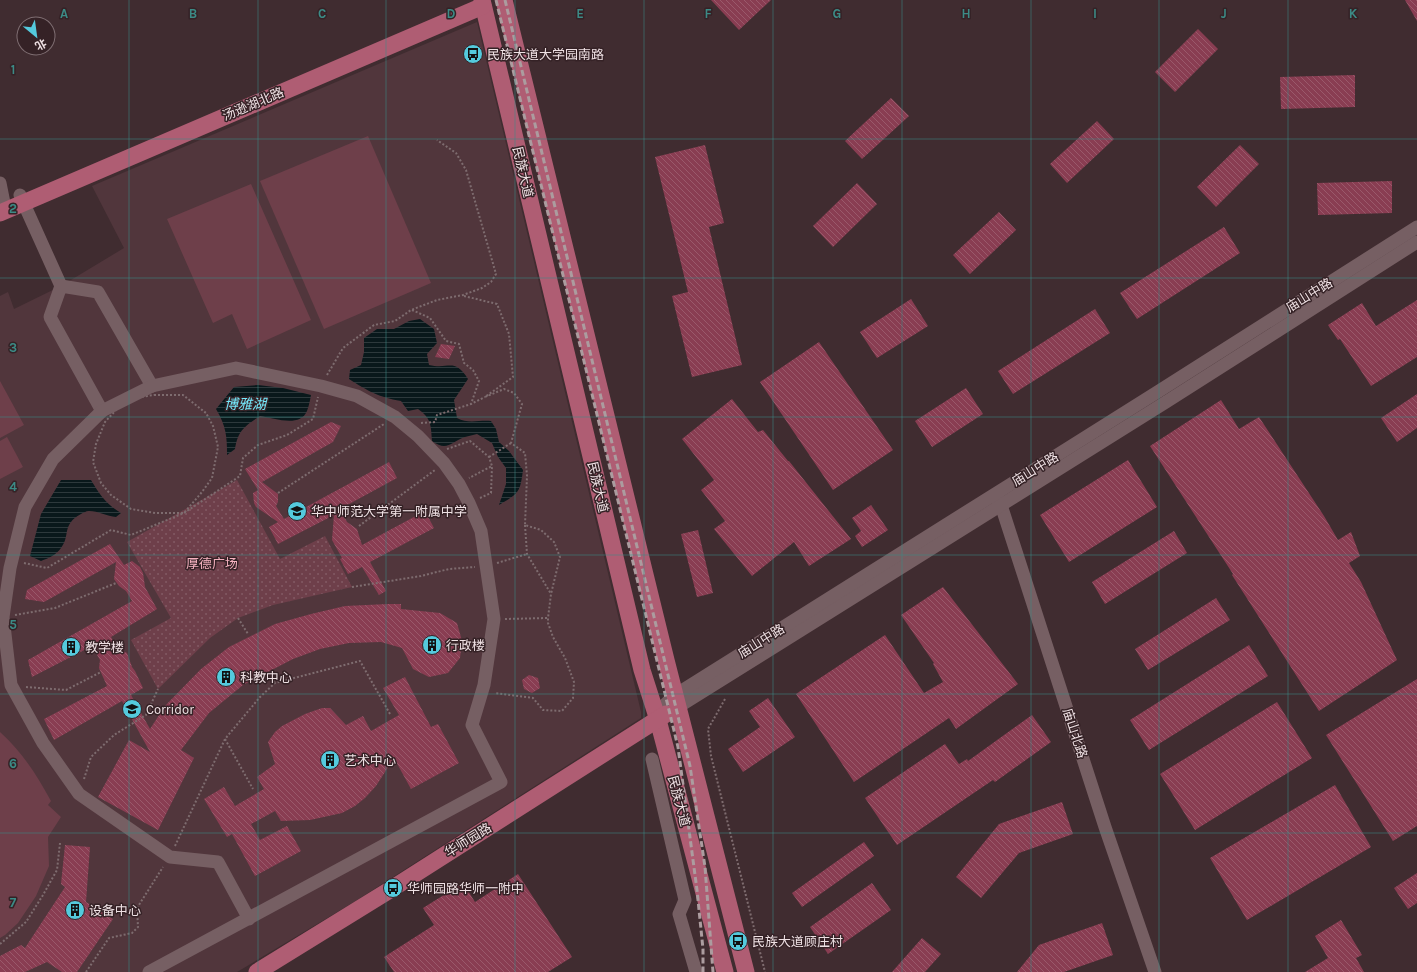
<svg xmlns="http://www.w3.org/2000/svg" width="1417" height="972" viewBox="0 0 1417 972" font-family="Karla,'Noto Sans SC',sans-serif">
<style>
.built{fill:#51363c}
.park{fill:url(#park-dots)}
.pitch{fill:#6e3f4a}
.water{fill:url(#water-rules)}
.building{fill:url(#building-back-hatch)}
.lines{fill:none;stroke-linecap:round;stroke-linejoin:round}
.path{stroke:#7e6c6f;stroke-width:2;stroke-dasharray:2 2;stroke-linecap:butt}
.minor{stroke:#765f63;stroke-width:13}
.major{stroke:#af5d73;stroke-width:17}
.rail{stroke:#ac9c9f;stroke-width:3;stroke-dasharray:6 3;stroke-linecap:butt}
.grid{fill:none;stroke:#3c8b86;stroke-width:1;stroke-opacity:0.55}
.labels{text-anchor:middle;dominant-baseline:central;stroke-width:3;stroke-linejoin:round;paint-order:stroke}
.poi-label{font-size:13px;fill:#efe1e4;stroke:#352226;text-anchor:start}
.street-label{font-size:13px;fill:#efe1e4;stroke:#352226}
.park-label{font-size:13px;fill:#f6b2c0;stroke:#352226}
.water-label{font-size:14px;font-style:italic;fill:#75e9fc;stroke:#352226}
.grid-label{font-size:13px;text-anchor:middle;font-weight:bold;fill:#3c8b86;stroke:#352226;stroke-width:3;stroke-linejoin:round;paint-order:stroke}
</style>
<defs>
<pattern id="park-dots" width="8" height="8" patternUnits="userSpaceOnUse"><rect width="8" height="8" fill="#6e3f4a"/><path d="M2 2h.1M6 6h.1" fill="none" stroke="#835a64" stroke-width="1.8" stroke-linecap="round"/></pattern>
<pattern id="water-rules" width="6" height="5" patternUnits="userSpaceOnUse"><rect width="6" height="5" fill="#09181b"/><path d="M0 2.5h6" fill="none" stroke="#2d393c"/></pattern>
<pattern id="building-back-hatch" width="6" height="6" patternUnits="userSpaceOnUse"><rect width="6" height="6" fill="#893d52"/><path d="M-1 5l2 2M0 0l6 6M5-1l2 2" fill="none" stroke="#9a596b"/></pattern>
</defs>
<rect width="100%" height="100%" fill="#402c30"/>
<path class="built" d="M 477,22 L 641,712 L 641,718 L 354,902 L 237,972 L 0,972 L 0,296 L 8,292 L 14,309 L 61,286 L 124,248 L 92,186 Z"/>
<path class="park" d="M 237,480 L 280,559 L 325,536 L 352,587 L 273,605 L 238,618 L 210,638 L 158,689 L 131,640 L 171,618 L 127,542 Z"/>
<g class="pitch">
<path d="M 368,136 L 431,283 L 324,329 L 260,181 Z"/>
<path d="M 251,184 L 311,320 L 247,349 L 232,314 L 213,323 L 167,219 Z"/>
<path d="M 0,381 L 24,425 L 0,438 Z"/>
<path d="M 7,437 L 23,467 L 0,479 L 0,441 Z"/>
<path d="M 0,732 C 23,753 36,774 51,801 L 48,805 L 61,817 L 48,837 L 49,866 L 36,896 L 18,923 L 5,935 L 0,938 Z"/>
</g>
<g class="water">
<path d="M 420,319 L 434,329 L 437,343 L 427,354 L 429,365 C 449,370 454,357 468,379 L 454,400 L 457,418 C 468,424 478,420 491,421 L 496,429 L 499,442 L 509,451 L 523,470 C 520,493 519,493 499,505 L 506,484 L 506,468 L 498,457 L 492,443 L 477,434 C 473,435 469,436 465,437 C 451,442 447,452 432,441 C 431,425 431,418 418,409 L 408,411 L 401,401 C 378,397 368,391 349,379 L 350,370 L 361,365 L 364,352 L 364,338 L 377,329 L 394,329 L 409,321 Z"/>
<path d="M 258,385 L 283,388 L 311,395 C 310,400 309,406 307,411 C 300,428 274,418 260,416 C 245,426 238,430 235,449 L 227,455 C 227,436 226,426 216,409 L 234,387 Z"/>
<path d="M 61,480 L 91,480 C 100,495 106,504 121,513 L 116,517 C 107,516 98,511 89,511 C 86,511 83,513 81,514 C 61,525 71,535 61,548 C 56,555 49,558 41,561 L 30,556 L 41,514 Z"/>
</g>
<g class="building">
<path d="M 711,0 L 771,0 L 739,30 Z"/>
<path d="M 1405,0 L 1417,0 L 1417,21 Z"/>
<path d="M 1198,29 L 1218,49 L 1175,92 L 1155,72 Z"/>
<path d="M 1355,75 L 1355,107 L 1281,109 L 1280,77 Z"/>
<path d="M 891,98 L 909,116 L 862,159 L 845,141 Z"/>
<path d="M 1097,121 L 1114,139 L 1067,183 L 1050,164 Z"/>
<path d="M 705,145 L 724,223 L 709,227 L 742,365 L 692,377 L 672,296 L 688,292 L 655,157 Z"/>
<path d="M 1240,145 L 1259,164 L 1216,207 L 1197,187 Z"/>
<path d="M 1392,181 L 1392,213 L 1318,215 L 1317,183 Z"/>
<path d="M 857,183 L 877,204 L 833,247 L 813,226 Z"/>
<path d="M 999,212 L 1016,230 L 970,274 L 953,255 Z"/>
<path d="M 1224,227 L 1240,253 L 1137,319 L 1120,293 Z"/>
<path d="M 911,299 L 928,326 L 877,358 L 860,332 Z"/>
<path d="M 1417,300 L 1417,357 L 1371,386 L 1340,339 L 1338,340 L 1328,325 L 1362,303 L 1376,326 Z"/>
<path d="M 1095,309 L 1110,333 L 1013,394 L 998,371 Z"/>
<path d="M 819,342 L 893,450 L 833,490 L 760,382 Z"/>
<path d="M 441,344 L 455,346 L 449,359 L 435,357 Z"/>
<path d="M 966,388 L 983,414 L 932,447 L 915,421 Z"/>
<path d="M 1417,394 L 1417,428 L 1397,442 L 1381,418 Z"/>
<path d="M 732,399 L 758,432 L 763,430 L 788,461 L 789,461 L 851,539 L 809,566 L 794,542 L 752,576 L 714,529 L 725,521 L 701,490 L 714,480 L 682,439 Z"/>
<path d="M 1221,400 L 1239,429 L 1259,417 L 1324,516 L 1338,540 L 1351,532 L 1360,556 L 1349,563 L 1361,582 L 1397,660 L 1319,711 L 1232,575 L 1233,574 L 1150,446 Z"/>
<path d="M 331,422 L 341,426 L 333,442 L 262,482 L 278,494 L 278,502 L 276,506 L 284,519 L 389,462 L 397,478 L 340,509 L 347,522 L 357,529 L 362,545 L 425,511 L 434,528 L 370,562 L 386,591 L 379,595 L 362,567 L 348,574 L 340,559 L 342,558 L 332,540 L 334,515 L 278,544 L 269,527 L 278,522 L 256,507 L 254,503 L 253,493 L 258,490 L 245,469 Z"/>
<path d="M 1128,460 L 1157,507 L 1069,562 L 1040,515 Z"/>
<path d="M 871,505 L 888,530 L 862,547 L 855,536 L 861,531 L 852,518 Z"/>
<path d="M 698,530 L 713,593 L 697,597 L 681,534 Z"/>
<path d="M 1174,531 L 1187,553 L 1105,604 L 1092,582 Z"/>
<path d="M 110,544 L 124,565 L 132,561 L 140,567 L 143,573 L 145,587 L 157,609 L 111,637 L 117,647 L 127,653 L 132,667 L 135,671 L 143,688 L 131,695 L 150,729 L 165,706 L 201,669 L 229,647 L 275,624 L 311,614 L 345,606 L 388,604 L 401,604 L 401,609 L 440,613 L 457,623 L 462,641 L 460,658 L 448,673 L 429,677 L 413,669 L 402,648 L 381,642 L 349,643 L 320,649 L 293,659 L 243,685 L 209,713 L 181,750 L 194,758 L 158,830 L 98,797 L 129,740 L 150,752 L 122,701 L 54,740 L 44,719 L 107,686 L 99,668 L 100,660 L 92,646 L 32,677 L 28,660 L 132,601 L 126,591 L 119,586 L 114,579 L 116,562 L 44,602 L 25,599 L 27,590 Z"/>
<path d="M 943,587 L 1018,684 L 956,729 L 949,718 L 854,782 L 796,694 L 885,635 L 924,693 L 943,682 L 933,664 L 934,663 L 901,615 Z"/>
<path d="M 1216,598 L 1230,620 L 1148,670 L 1135,649 Z"/>
<path d="M 1249,645 L 1268,676 L 1149,750 L 1130,720 Z"/>
<path d="M 529,675 L 538,678 L 540,688 L 532,693 L 524,689 L 522,680 Z"/>
<path d="M 405,677 L 431,727 L 438,724 L 459,763 L 411,789 L 394,758 L 376,786 L 365,798 L 355,806 L 342,813 L 310,820 L 281,821 L 275,811 L 251,824 L 260,840 L 287,826 L 301,851 L 255,876 L 232,834 L 227,837 L 204,799 L 224,787 L 235,806 L 264,789 L 257,777 L 275,764 L 268,742 L 275,732 L 282,726 L 305,714 L 322,708 L 330,708 L 346,725 L 363,716 L 371,731 L 399,715 L 383,688 Z"/>
<path d="M 1417,679 L 1417,826 L 1393,841 L 1326,735 Z"/>
<path d="M 768,698 L 795,737 L 743,772 L 728,749 L 760,727 L 749,711 Z"/>
<path d="M 1277,702 L 1312,758 L 1195,830 L 1160,774 Z"/>
<path d="M 1032,715 L 1051,742 L 995,782 L 993,780 L 897,845 L 865,798 L 945,744 L 959,764 L 967,759 L 968,761 Z"/>
<path d="M 1335,785 L 1371,847 L 1247,920 L 1210,858 Z"/>
<path d="M 1062,802 L 1073,834 L 1019,853 L 981,898 L 956,877 L 999,824 Z"/>
<path d="M 864,842 L 874,856 L 802,907 L 792,893 Z"/>
<path d="M 65,845 L 90,847 L 86,902 L 113,919 L 77,972 L 62,972 L 47,962 L 25,972 L 0,972 L 0,956 L 21,945 L 25,948 L 65,887 L 61,884 Z"/>
<path d="M 1417,873 L 1417,903 L 1408,909 L 1394,888 Z"/>
<path d="M 518,874 L 572,957 L 548,972 L 394,972 L 384,957 L 434,925 L 423,908 L 463,883 L 475,902 Z"/>
<path d="M 872,883 L 891,910 L 828,954 L 810,927 Z"/>
<path d="M 1341,920 L 1362,955 L 1356,958 L 1364,972 L 1305,972 L 1328,958 L 1315,936 Z"/>
<path d="M 1102,923 L 1113,955 L 1064,972 L 1017,972 L 1039,945 Z"/>
<path d="M 922,938 L 941,954 L 925,972 L 892,972 Z"/>
</g>
<g class="lines">
<g class="path">
<path d="M 464,296 L 497,304 L 509,334 L 513,377 L 485,397 L 504,389 L 514,393 L 522,404 L 511,443 L 525,453 L 527,476 L 525,525 L 541,530 L 554,542 L 560,557 L 551,594 L 548,618 L 548,623 L 553,637 L 565,658 L 574,682 L 573,698 L 562,711 L 543,710 L 533,698 L 495,693"/>
<path d="M 412,310 L 430,318 L 446,341 L 459,344 L 464,363 L 473,370 L 479,381 L 471,404 L 485,397"/>
<path d="M 327,375 L 343,348 L 374,325 L 395,321 L 411,310 L 437,300 L 463,295 L 482,288 L 491,282 L 496,274 L 466,170 L 456,153 L 437,140"/>
<path d="M 154,395 L 183,395 L 206,413 L 213,426 L 218,447 L 212,478 L 202,492 L 184,513 L 155,513 L 131,509 L 111,495 L 101,483 L 93,462 L 96,444 L 105,422 L 126,399 Z"/>
<path d="M 421,423 L 435,422 L 437,415 L 471,404"/>
<path d="M 447,449 L 470,441 L 489,457 L 492,466 L 469,478"/>
<path d="M 489,457 L 511,443"/>
<path d="M 278,493 L 384,424"/>
<path d="M 480,498 L 491,493 L 492,466"/>
<path d="M 525,525 L 527,554 L 551,594"/>
<path d="M 359,526 L 435,470"/>
<path d="M 24,563 L 47,568 L 111,530 L 131,535 L 184,513 L 240,476 L 243,458 L 258,445 L 287,435 L 313,419 L 318,397"/>
<path d="M 497,563 L 527,554"/>
<path d="M 352,587 L 421,576 L 449,569 L 475,567"/>
<path d="M 15,615 L 55,608 L 116,583"/>
<path d="M 238,618 L 248,634"/>
<path d="M 505,619 L 548,618"/>
<path d="M 270,673 L 275,683"/>
<path d="M 26,687 L 66,690 L 101,672"/>
<path d="M 725,699 L 708,729 L 711,756 L 765,972"/>
<path d="M 225,739 L 253,789"/>
<path d="M 84,779 L 91,757 L 114,735 L 146,715 L 158,689"/>
<path d="M 175,846 L 225,739 L 260,697 L 275,683 L 360,661 L 390,714"/>
<path d="M 0,944 L 26,922 L 43,895 L 57,870 L 60,843"/>
<path d="M 86,972 L 109,938 L 132,933 L 138,927 L 137,908 L 163,867"/>
</g>
<g class="minor">
<path d="M 0,183 L 4,203 L 7,210"/>
<path d="M 20,195 L 61,286"/>
<path d="M 102,411 L 50,317 L 61,286 L 98,292 L 152,386"/>
<path d="M 997,498 L 1001,505 L 1105,827 L 1155,972"/>
<path d="M 678,707 L 1166,402 L 1417,242"/>
<path d="M 656,713 L 675,695 L 1159,391 L 1417,227"/>
<path d="M 652,759 L 685,900 L 679,914 L 696,972"/>
<path d="M 149,972 L 501,782 L 472,725 L 484,685 L 494,619 L 481,531 L 469,503 L 459,484 L 444,463 L 418,436 L 395,417 L 357,396 L 321,386 L 236,368 L 152,386 L 102,411 L 53,459 L 25,507 L 10,568 L 3,617 L 11,685 L 43,743 L 79,794 L 170,857 L 218,862 L 249,919"/>
</g>
<g class="major">
<path d="M 482,0 L 642,670 L 658,720 L 725,972"/>
<path d="M 504,0 L 666,660 L 746,972"/>
<path d="M 0,213 L 483,6"/>
<path d="M 257,972 L 393,888 L 666,714"/>
</g>
<g class="rail">
<path d="M 496,0 L 678,747 L 697,890 L 703,949 L 703,972"/>
<path d="M 505,0 L 690,766 L 705,867 L 713,972"/>
</g>
</g>
<path class="grid" d="M 129,0 L 129,972M 258,0 L 258,972M 386,0 L 386,972M 515,0 L 515,972M 644,0 L 644,972M 773,0 L 773,972M 902,0 L 902,972M 1031,0 L 1031,972M 1159,0 L 1159,972M 1288,0 L 1288,972M 0,139 L 1417,139M 0,278 L 1417,278M 0,417 L 1417,417M 0,555 L 1417,555M 0,694 L 1417,694M 0,833 L 1417,833"/>
<defs>
<g id="bus-disc" transform="scale(1)"><circle r="9.5" fill="#54cadd" stroke="#352226"/><path d="M-5-6H5V4H4V6H2V4H-2V6H-4V4H-5ZM-3.5-4V0h7V-4ZM-3.5 1.2v1.5H-2V1.2ZM2 1.2v1.5H3.5V1.2Z" fill="#111"/></g>
<g id="school-disc" transform="scale(1)"><circle r="9.5" fill="#54cadd" stroke="#352226"/><path d="M0-5L7-2L0 1L-7-2ZM-4 1L0 2.5L4 1V4Q0 6-4 4Z" fill="#111"/></g>
<g id="building-disc" transform="scale(1)"><circle r="9.5" fill="#54cadd" stroke="#352226"/><path d="M-4-6H4V6H1V3H-1V6H-4ZM-2.5-4.3h1.7v1.8h-1.7ZM.8-4.3h1.7v1.8H.8ZM-2.5-1h1.7V.8h-1.7ZM.8-1h1.7V.8H.8Z" fill="#111"/></g>
</defs>
<g fill-rule="evenodd">
<use href="#bus-disc" x="473" y="54"/>
<use href="#school-disc" x="297" y="511"/>
<use href="#building-disc" x="432" y="645"/>
<use href="#building-disc" x="71" y="647"/>
<use href="#building-disc" x="226" y="677"/>
<use href="#school-disc" x="132" y="709"/>
<use href="#building-disc" x="330" y="760"/>
<use href="#bus-disc" x="393" y="888"/>
<use href="#building-disc" x="75" y="910"/>
<use href="#bus-disc" x="738" y="941"/>
</g>
<g class="labels">
<g class="poi-label">
<text x="487" y="54">民族大道大学园南路</text>
<text x="311" y="511">华中师范大学第一附属中学</text>
<text x="446" y="645">行政楼</text>
<text x="85" y="647">教学楼</text>
<text x="240" y="677">科教中心</text>
<text x="146" y="709">Corridor</text>
<text x="344" y="760">艺术中心</text>
<text x="407" y="888">华师园路华师一附中</text>
<text x="89" y="910">设备中心</text>
<text x="752" y="941">民族大道顾庄村</text>
</g>
<g class="street-label">
<text transform="translate(253 104) rotate(-23)">汤逊湖北路</text>
<text transform="translate(523 172) rotate(77)">民族大道</text>
<text transform="translate(1309 295) rotate(-32)">庙山中路</text>
<text transform="translate(1035 469) rotate(-32)">庙山中路</text>
<text transform="translate(598 487) rotate(77)">民族大道</text>
<text transform="translate(761 641) rotate(-32)">庙山中路</text>
<text transform="translate(1075 733) rotate(72)">庙山北路</text>
<text transform="translate(679 801) rotate(75)">民族大道</text>
<text transform="translate(468 840) rotate(-32)">华师园路</text>
</g>
<g class="park-label">
<text x="212" y="563">厚德广场</text>
</g>
<g class="water-label">
<text x="245" y="404">博雅湖</text>
</g>
</g>
<g class="grid-label">
<text x="64" y="18">A</text>
<text x="193" y="18">B</text>
<text x="322" y="18">C</text>
<text x="451" y="18">D</text>
<text x="580" y="18">E</text>
<text x="708" y="18">F</text>
<text x="837" y="18">G</text>
<text x="966" y="18">H</text>
<text x="1095" y="18">I</text>
<text x="1224" y="18">J</text>
<text x="1353" y="18">K</text>
<text x="13" y="74">1</text>
<text x="13" y="213">2</text>
<text x="13" y="352">3</text>
<text x="13" y="491">4</text>
<text x="13" y="629">5</text>
<text x="13" y="768">6</text>
<text x="13" y="907">7</text>
</g>
<g transform="translate(36 36) rotate(151)"><circle r="19" fill="#352226" stroke="#7f6e72"/>
<path d="M0-3L7 15L0 10L-7 15Z" fill="#54cadd"/>
<text y="-6" font-size="11" font-weight="bold" text-anchor="middle" fill="#efe1e4">北</text>
</g>
</svg>
